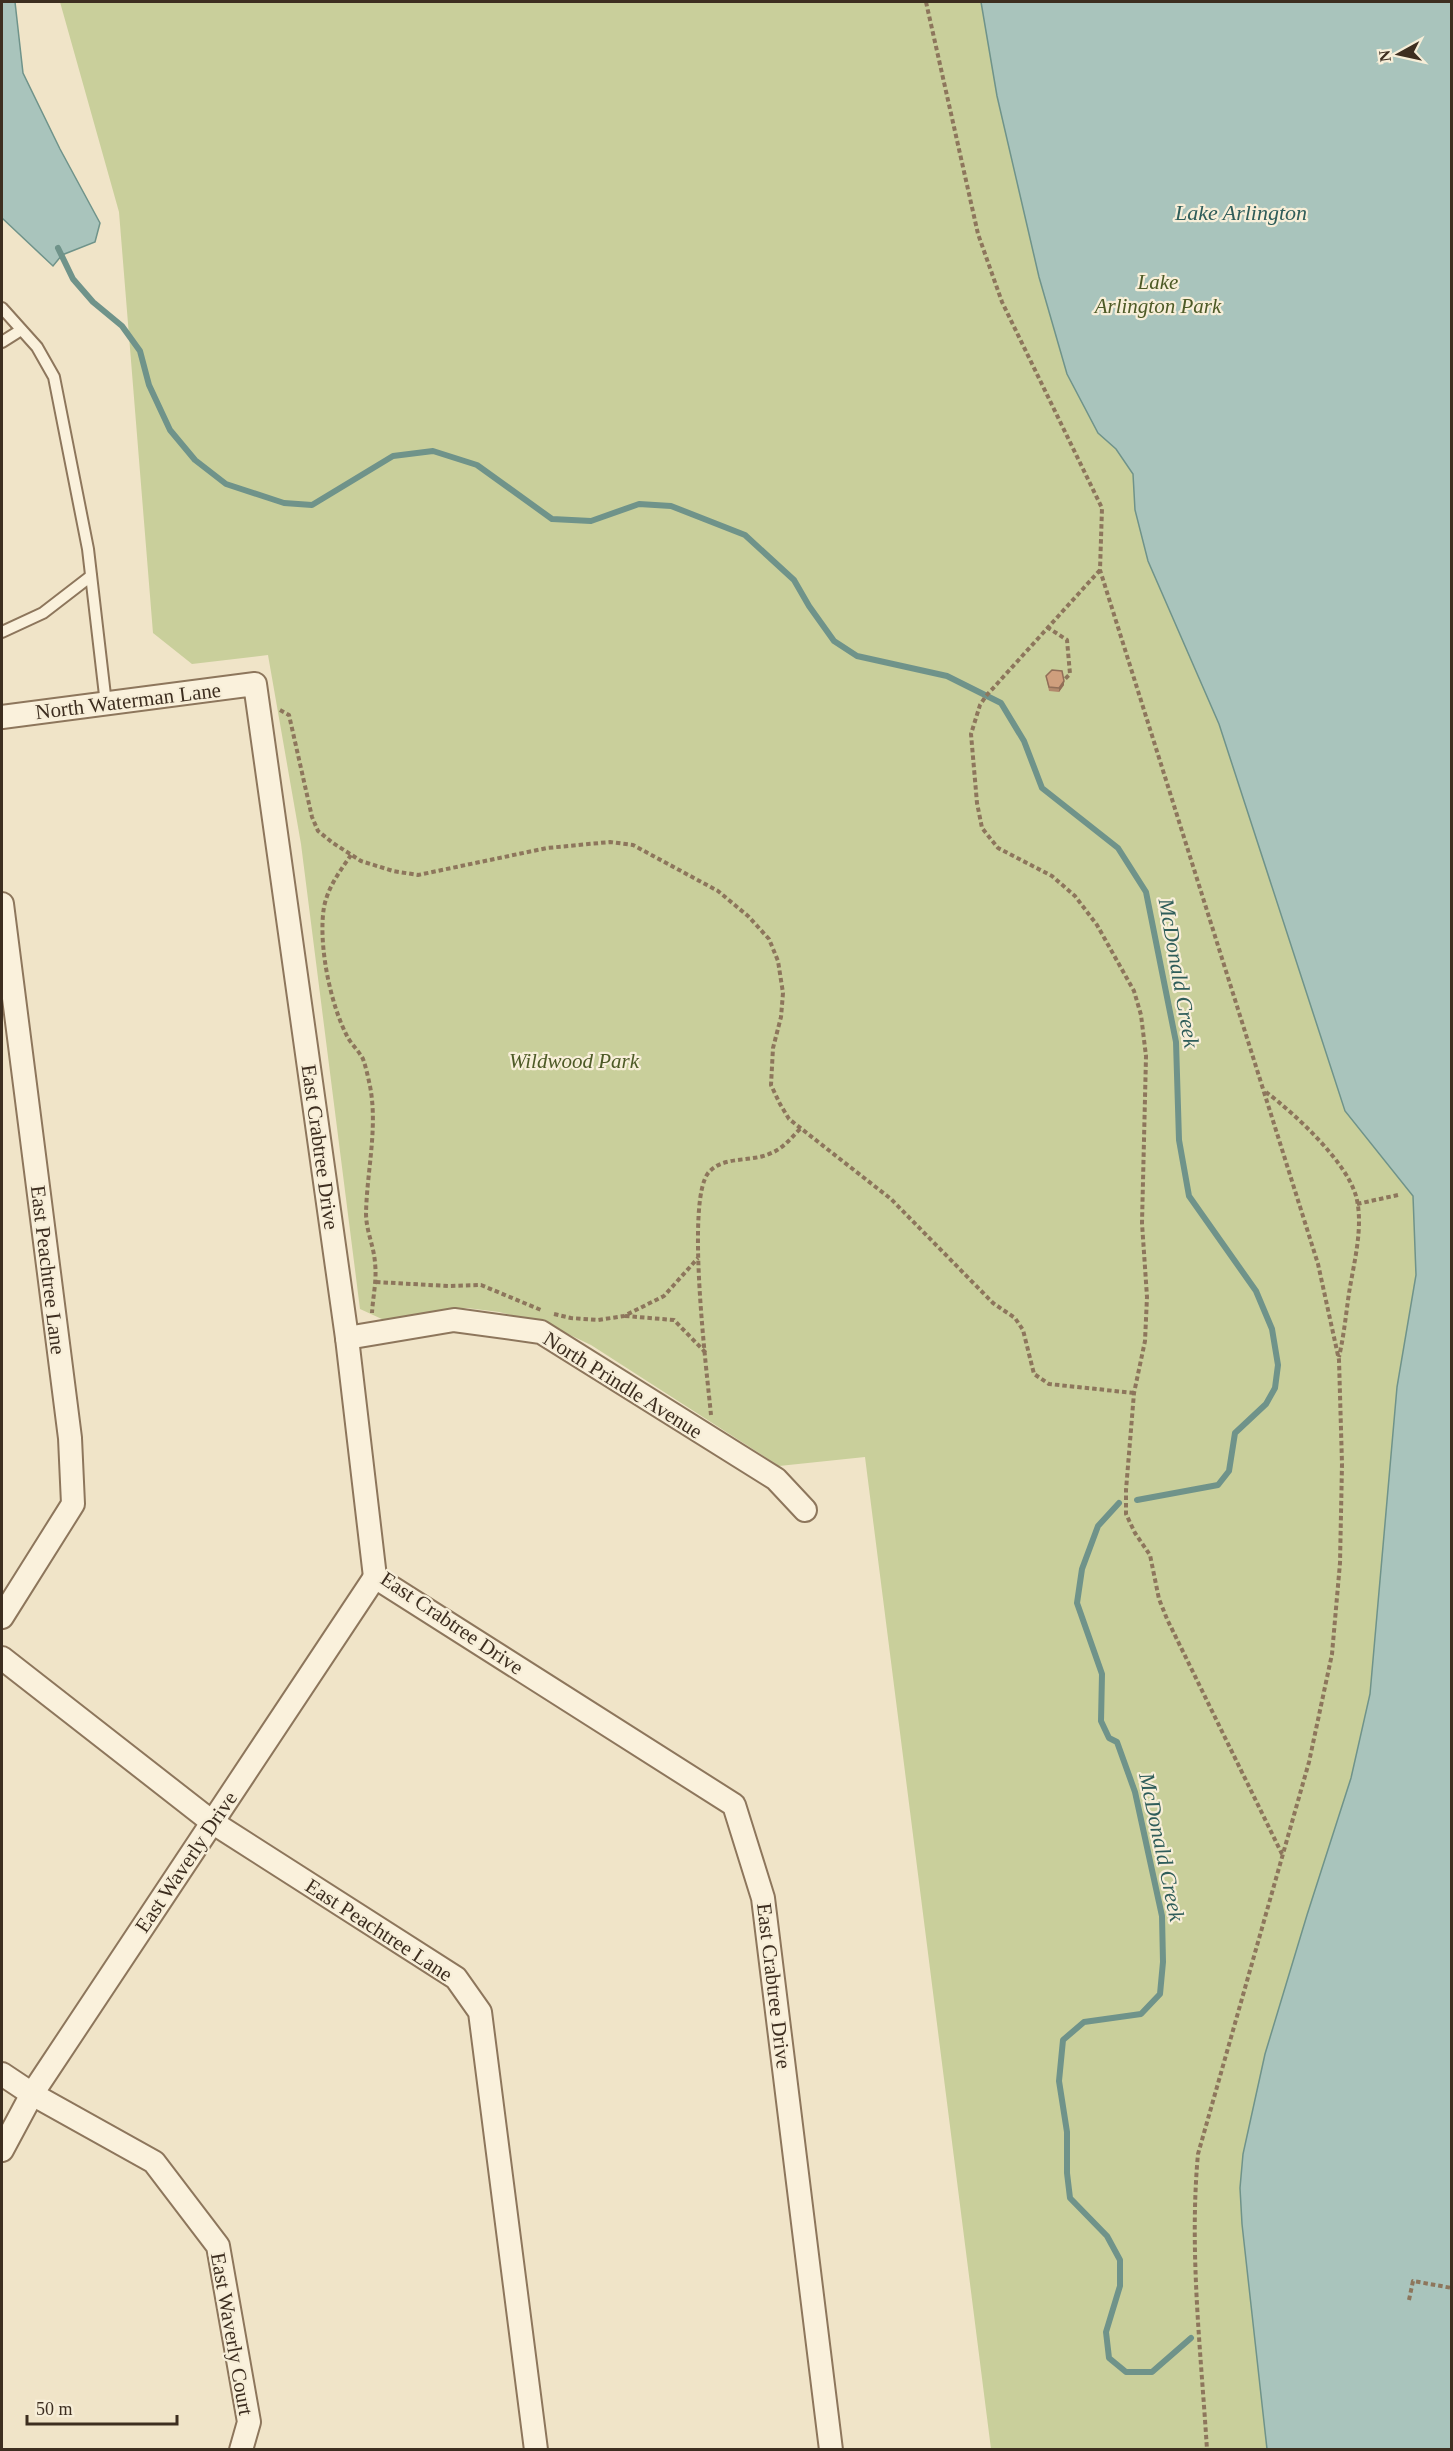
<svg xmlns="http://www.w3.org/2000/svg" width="1453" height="2451" viewBox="0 0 1453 2451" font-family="Georgia,serif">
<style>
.green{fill:#c9cf9b}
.water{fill:#a9c4bc;stroke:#6f938a;stroke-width:1.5}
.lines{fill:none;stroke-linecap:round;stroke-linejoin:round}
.stream{stroke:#6f938a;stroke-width:6}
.lane-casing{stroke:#8d765c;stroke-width:14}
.street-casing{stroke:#8d765c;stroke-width:26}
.path{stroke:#8d765c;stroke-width:4;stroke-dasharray:4.5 3;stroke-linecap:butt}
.lane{stroke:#faf1dc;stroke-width:10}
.street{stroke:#faf1dc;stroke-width:22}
.wall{fill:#b2896c}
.shaded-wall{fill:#916f58}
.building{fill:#cf9f7d;stroke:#916f58;stroke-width:1.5}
.labels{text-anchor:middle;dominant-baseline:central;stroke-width:4.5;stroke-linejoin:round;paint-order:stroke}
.park-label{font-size:21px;font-style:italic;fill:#4d5a26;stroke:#f7eed8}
.street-label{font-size:21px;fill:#3d2e20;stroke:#f7eed8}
.water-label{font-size:22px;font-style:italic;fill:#2f5d5a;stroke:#f7eed8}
</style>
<rect width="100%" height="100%" fill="#f0e4c8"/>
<path class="green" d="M 60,2 L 1451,2 L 1451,2449 L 991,2449 L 865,1457 L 779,1466 L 591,1345 L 545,1323 L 499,1312 L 467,1308 L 384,1320 L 360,1309 L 301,844 L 268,655 L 192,664 L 153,633 L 119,212 Z"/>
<g class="water">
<path d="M 2,2 L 15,2 L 23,73 L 60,149 L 100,223 L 95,242 L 62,255 L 53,266 L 2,218 Z"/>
<path d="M 981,2 L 1451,2 L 1451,2449 L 1267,2449 L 1242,2224 L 1240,2188 L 1243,2154 L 1265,2054 L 1307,1915 L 1351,1778 L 1370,1694 L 1397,1387 L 1416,1275 L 1413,1196 L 1345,1111 L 1219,724 L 1148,561 L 1135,510 L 1133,474 L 1116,449 L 1098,433 L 1067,374 L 1039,277 L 997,96 Z"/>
</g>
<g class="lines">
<g class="stream">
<path d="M 58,248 L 73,279 L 93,302 L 122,326 L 140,351 L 149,385 L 170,430 L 195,460 L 226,484 L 284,503 L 312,505 L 393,456 L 433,451 L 477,465 L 552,519 L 591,521 L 639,504 L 671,506 L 745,535 L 794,580 L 809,606 L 834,641 L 857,656 L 947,676 L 1001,703 L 1024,741 L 1042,788 L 1118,848 L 1146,892 L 1176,1042 L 1179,1140 L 1189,1196 L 1256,1291 L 1272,1329 L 1278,1365 L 1275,1388 L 1266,1404 L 1235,1433 L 1229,1471 L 1218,1485 L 1137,1500"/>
<path d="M 1119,1503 L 1098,1526 L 1082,1569 L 1077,1603 L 1102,1674 L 1101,1721 L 1109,1738 L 1117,1742 L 1135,1792 L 1162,1916 L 1163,1962 L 1160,1994 L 1141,2014 L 1084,2022 L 1063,2040 L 1059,2081 L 1067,2132 L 1067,2173 L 1070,2198 L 1107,2236 L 1120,2260 L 1120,2286 L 1106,2332 L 1109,2358 L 1126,2372 L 1152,2372 L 1191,2338"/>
</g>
<g class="lane-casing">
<g id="lane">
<path d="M 2,308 L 37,347 L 54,377 L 88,549 L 106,704"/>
<path d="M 2,342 L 21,330"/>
<path d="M 2,632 L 43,613 L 91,576"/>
</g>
</g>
<g class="street-casing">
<g id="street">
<path d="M 2,717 L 255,684 L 347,1338 L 375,1577 L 734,1805 L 763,1898 L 831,2450"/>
<path d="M 2,904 L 70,1438 L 73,1504 L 2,1617"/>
<path d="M 347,1338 L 454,1320 L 541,1332 L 776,1479 L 805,1510"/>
<path d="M 2,1658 L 212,1822 L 456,1978 L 480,2012 L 536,2450"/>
<path d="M 2,2074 L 32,2094 L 154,2162 L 218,2246 L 249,2422 L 241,2450"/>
<path d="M 2,2150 L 32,2094 L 375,1577"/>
</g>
</g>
<g class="path">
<path d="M 926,2 L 978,234 L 1002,302 L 1102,508 L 1100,570 L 1318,1264 L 1339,1360 L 1342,1464 L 1340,1563 L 1332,1654 L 1309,1762 L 1198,2154 C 1189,2252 1201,2352 1207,2450"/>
<path d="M 1100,570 L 986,696 L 980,705 L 971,734 L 977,803 L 982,828 L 998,848 L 1052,876 L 1075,896 L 1097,925 L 1134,991 L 1141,1015 L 1146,1056 L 1142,1223 L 1147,1297 L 1145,1341 L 1134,1393 L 1126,1490 L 1126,1514 L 1135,1533 L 1150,1555 L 1159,1599 L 1167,1619 L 1282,1854"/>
<path d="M 1047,627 L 1067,640 L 1070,674 L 1063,681"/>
<path d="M 280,710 L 289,715 L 312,817 L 318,831 L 333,843 L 361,861 L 393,871 L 418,875 L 547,848 L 610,842 L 633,845 L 718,891 L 748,916 L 769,939 L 778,961 L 783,993 L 781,1017 L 773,1048 L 771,1085 L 780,1104 L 789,1119 L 891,1199 L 993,1303 L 1015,1318 L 1023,1330 L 1034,1374 L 1049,1384 L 1134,1393"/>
<path d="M 351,855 C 340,871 328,887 324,907 C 318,944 330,1003 347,1036 C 351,1044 359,1051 363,1059 C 366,1067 368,1077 370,1086 C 378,1128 367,1170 366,1213 C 366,1231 374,1246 375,1263 C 377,1280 373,1296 372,1313"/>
<path d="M 1266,1092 C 1295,1114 1346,1161 1356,1196 C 1364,1226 1354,1262 1349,1293 C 1346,1314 1344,1335 1339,1357"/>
<path d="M 1357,1204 L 1398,1195"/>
<path d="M 376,1282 L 448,1286 L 481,1285 L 541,1310"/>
<path d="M 554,1314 L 571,1318 L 598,1320 L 624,1316 L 664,1296 L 698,1258"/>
<path d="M 625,1316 L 674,1320 L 706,1353"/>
<path d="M 711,1415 C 707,1373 685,1198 709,1172 C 723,1156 751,1162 769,1154 C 783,1149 791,1138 801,1128"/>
<path d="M 1409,2300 L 1413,2281 L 1452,2288"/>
</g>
<use href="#lane" class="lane"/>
<use href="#street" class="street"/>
</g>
<path class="wall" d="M 1046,676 L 1064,685 L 1059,692 L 1049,691 Z"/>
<path class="shaded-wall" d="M 1064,681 L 1064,685 L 1059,692 L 1059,688 Z"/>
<path class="building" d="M 1052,670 L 1062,671 L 1064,681 L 1059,688 L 1049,687 L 1046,676 Z"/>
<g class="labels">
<g class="park-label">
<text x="1158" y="282">Lake<tspan x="1158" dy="24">Arlington Park</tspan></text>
<text x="574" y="1061">Wildwood Park</text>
</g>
<g class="street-label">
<text transform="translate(128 701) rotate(-7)">North Waterman Lane</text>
<text transform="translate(320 1147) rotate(82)">East Crabtree Drive</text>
<text transform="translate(48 1270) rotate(83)">East Peachtree Lane</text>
<text transform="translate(623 1385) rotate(32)">North Prindle Avenue</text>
<text transform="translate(452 1623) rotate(34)">East Crabtree Drive</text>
<text transform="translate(186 1862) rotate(-56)">East Waverly Drive</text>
<text transform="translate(379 1930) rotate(33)">East Peachtree Lane</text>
<text transform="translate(774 1986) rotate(83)">East Crabtree Drive</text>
<text transform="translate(232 2334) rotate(80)">East Waverly Court</text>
</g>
<g class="water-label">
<text x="1241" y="212">Lake Arlington</text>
<text transform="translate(1179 973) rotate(80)">McDonald Creek</text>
<text transform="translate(1162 1847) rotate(78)">McDonald Creek</text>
</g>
</g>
<rect width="1453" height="2451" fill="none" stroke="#3d2e20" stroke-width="6"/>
<g transform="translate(1399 54) rotate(262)" stroke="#f7eed8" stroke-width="4.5" paint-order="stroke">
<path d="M0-4.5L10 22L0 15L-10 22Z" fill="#3d2e20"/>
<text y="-9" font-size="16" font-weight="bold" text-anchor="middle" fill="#3d2e20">N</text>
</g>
<path d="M27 2415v9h150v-9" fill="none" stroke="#3d2e20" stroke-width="3"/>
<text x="36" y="2415" font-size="18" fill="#3d2e20" stroke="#f7eed8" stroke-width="4.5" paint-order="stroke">50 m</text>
</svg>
